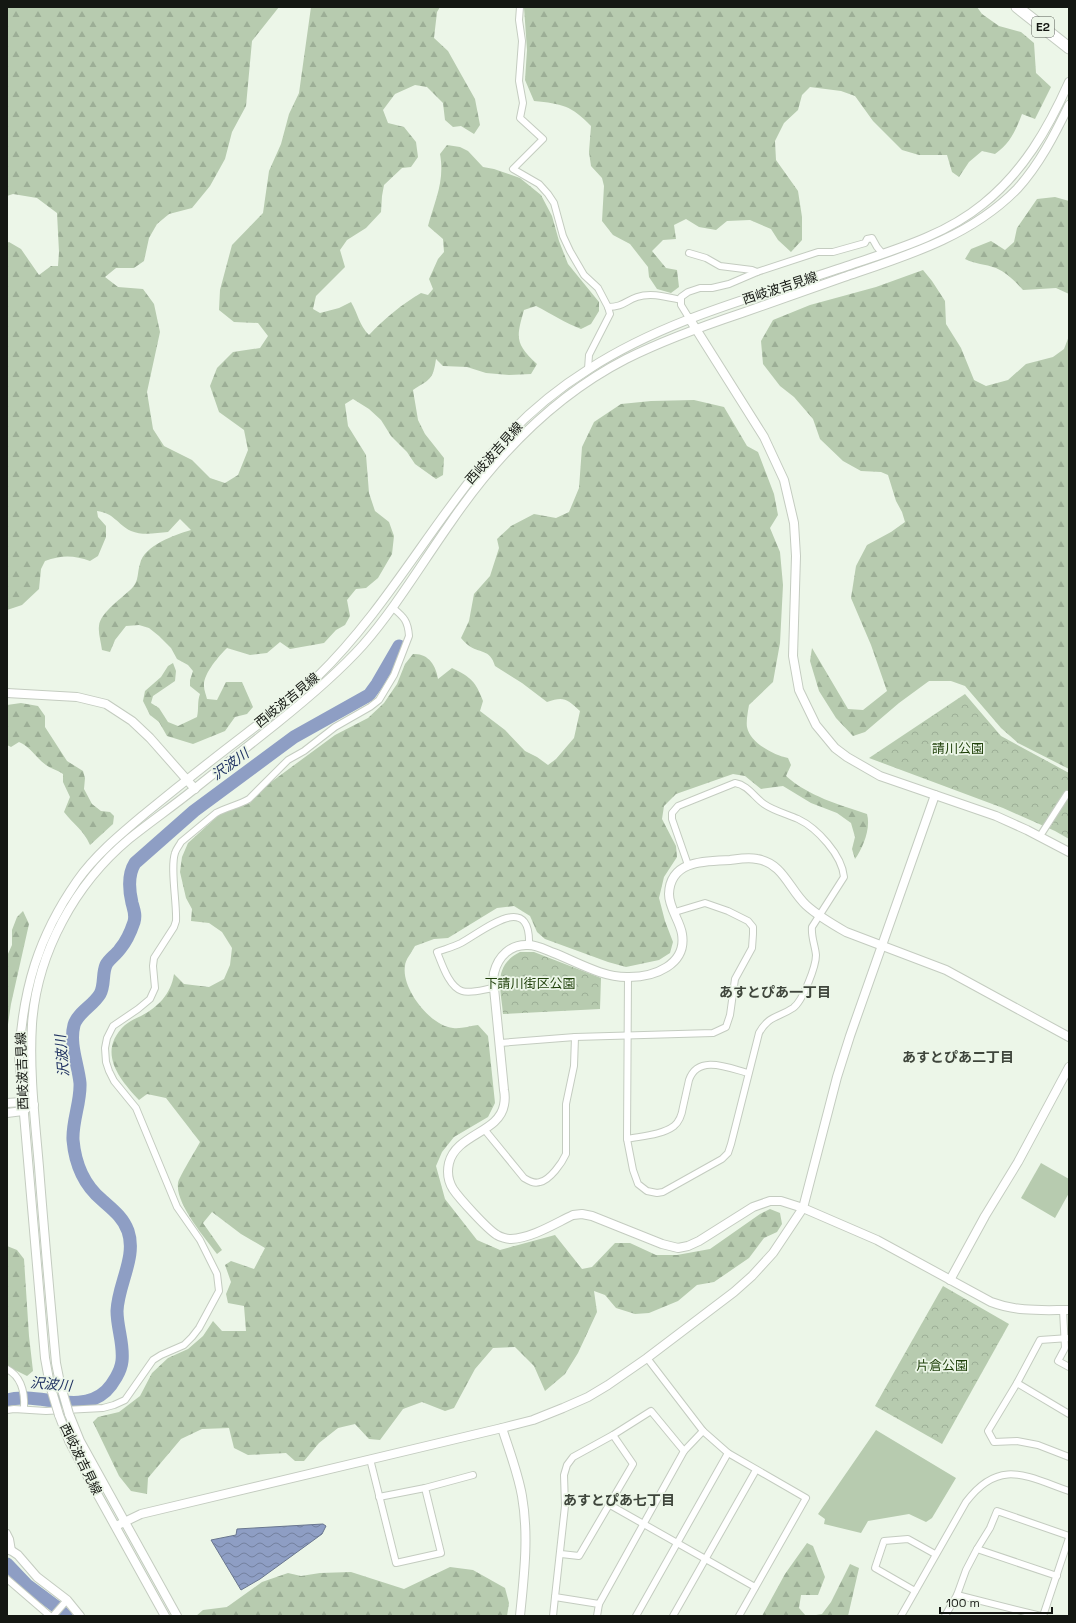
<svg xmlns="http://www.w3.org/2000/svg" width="1076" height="1623" viewBox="0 0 1076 1623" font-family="'Space Grotesk','Noto Sans JP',sans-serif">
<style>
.grass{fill:#b7cbaf}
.forest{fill:url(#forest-firs)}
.park{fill:url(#park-crowns)}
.water{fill:url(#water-waves);stroke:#69768f}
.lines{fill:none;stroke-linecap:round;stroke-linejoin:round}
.river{stroke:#8e9ec4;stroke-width:13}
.street-casing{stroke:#c4ccc0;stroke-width:8}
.secondary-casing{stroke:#c4ccc0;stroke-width:10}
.highway-casing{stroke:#c4ccc0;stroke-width:13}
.street{stroke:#fff;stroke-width:6}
.secondary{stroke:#fff;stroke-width:8}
.highway{stroke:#fff;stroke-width:11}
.secondary-bridge-casing{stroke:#c4ccc0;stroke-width:10;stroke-linecap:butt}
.secondary-bridge{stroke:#fff;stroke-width:8}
.labels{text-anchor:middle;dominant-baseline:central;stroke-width:3.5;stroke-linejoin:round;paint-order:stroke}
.shield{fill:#ecf6e8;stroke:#555a52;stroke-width:1}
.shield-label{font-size:12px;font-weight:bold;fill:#141712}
.street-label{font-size:13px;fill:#141712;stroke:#ecf6e8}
.park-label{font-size:13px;fill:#1e3f09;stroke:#ecf6e8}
.water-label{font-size:14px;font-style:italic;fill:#213363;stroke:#ecf6e8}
.neighbourhood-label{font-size:14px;font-weight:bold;fill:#3f463c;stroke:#ecf6e8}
</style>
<defs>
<pattern id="forest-firs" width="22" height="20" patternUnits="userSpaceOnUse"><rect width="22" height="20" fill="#b7cbaf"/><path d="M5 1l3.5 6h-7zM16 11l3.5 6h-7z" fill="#9cae96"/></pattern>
<pattern id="park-crowns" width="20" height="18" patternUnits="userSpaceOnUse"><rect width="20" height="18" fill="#b7cbaf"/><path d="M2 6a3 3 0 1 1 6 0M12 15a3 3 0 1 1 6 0" fill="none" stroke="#9cae96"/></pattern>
<pattern id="water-waves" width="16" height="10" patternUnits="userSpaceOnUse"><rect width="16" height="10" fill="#8e9ec4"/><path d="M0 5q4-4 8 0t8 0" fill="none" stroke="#73809e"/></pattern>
</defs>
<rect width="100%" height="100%" fill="#ecf6e8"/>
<g class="grass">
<path d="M 1041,1163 L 1069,1179 L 1069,1193 L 1055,1218 L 1021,1198 Z"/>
<path d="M 876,1430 L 956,1478 L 932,1518 L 926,1522 L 909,1514 L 868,1521 L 861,1533 L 824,1524 L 825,1519 L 818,1514 Z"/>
</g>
<g class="forest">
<path d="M 7,7 L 279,7 L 252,41 L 246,106 L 232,132 L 225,159 L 210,186 L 192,208 L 169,214 L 157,224 L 149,238 L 144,261 L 134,268 L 116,268 L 105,277 L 118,287 L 143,289 L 154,304 L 160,332 L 147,392 L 153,429 L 164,446 L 192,460 L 210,478 L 225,483 L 238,475 L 248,450 L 244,430 L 219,412 L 210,386 L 217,368 L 233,352 L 260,348 L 268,336 L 258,323 L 234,322 L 219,310 L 220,290 L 232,245 L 263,213 L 269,171 L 281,144 L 289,114 L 299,93 L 311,7 L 440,7 L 437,12 L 434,38 L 448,51 L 462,76 L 475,99 L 480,125 L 474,134 L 461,126 L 453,127 L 445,120 L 443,103 L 427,87 L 415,85 L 395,94 L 383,110 L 388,123 L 404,127 L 416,142 L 418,157 L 411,167 L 402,168 L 384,185 L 382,196 L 381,212 L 366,228 L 347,240 L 340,250 L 345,267 L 316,296 L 313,309 L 320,313 L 339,308 L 351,302 C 358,314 359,325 369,335 C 385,318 401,305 421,293 L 428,295 L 433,289 L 429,279 L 438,259 L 444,252 L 443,239 L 428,226 C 435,200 445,181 440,154 L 447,145 L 460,147 L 468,151 L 483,167 L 494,169 L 520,178 L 541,195 L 552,216 L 559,241 L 568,264 L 599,302 L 599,311 L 591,324 L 581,329 C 565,323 552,314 536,306 L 524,310 C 516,338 515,344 537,364 L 531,374 L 509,375 L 486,373 L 467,367 L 443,366 L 436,359 C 433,380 430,379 413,390 L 418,420 L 425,434 L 444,458 L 443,475 L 436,479 L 415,464 L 407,452 L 391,436 L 381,420 L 369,409 L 353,399 L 345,404 L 348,426 L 366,455 L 369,493 L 375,511 L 389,522 L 394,536 L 392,554 L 378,578 L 366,588 L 356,589 L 347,600 L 350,616 L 345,625 L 336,630 L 324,643 L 290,649 L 280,642 L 267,653 L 250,655 L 227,648 C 219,656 203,674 204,686 C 204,690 206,695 207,699 L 217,700 L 226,682 L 242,682 L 253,707 L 247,714 L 235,717 L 225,731 L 193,744 L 167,736 L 159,722 L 150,715 L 143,701 L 145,691 L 161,677 L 168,666 L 173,663 L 176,671 L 175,681 L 153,696 L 151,703 L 159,708 L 168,722 L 178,726 L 197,717 C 199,709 197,702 200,694 L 190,686 L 190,680 L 193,671 L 188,665 L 177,659 L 171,648 L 159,636 L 149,628 L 139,625 L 126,626 L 115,640 L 110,652 L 102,650 C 101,642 98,633 99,626 C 100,612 124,597 133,587 C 139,580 137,573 140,564 C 144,545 175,535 191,530 L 180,519 L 168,532 C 156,533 143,536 131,531 C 117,524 114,513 97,511 L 98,517 L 106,526 L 106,537 L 98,556 L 90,561 C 74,555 61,555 45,561 L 41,569 L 39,589 L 22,605 L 7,610 L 7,243 L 9,242 L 21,249 L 39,275 L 51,266 L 58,266 L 59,252 L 57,213 L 37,198 L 13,194 L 7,196 Z"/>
<path d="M 524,7 L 977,7 L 982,14 L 999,26 L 1021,32 L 1034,43 L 1036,73 L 1051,87 L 1035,119 L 1022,114 C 1016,130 1010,144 995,154 L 982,151 L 969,162 L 959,177 L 952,172 L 947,155 L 919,155 L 902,150 L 873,121 L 855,96 L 841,91 L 810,87 L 802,95 L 798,110 L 784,123 L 775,141 L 776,160 L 798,191 L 802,217 L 802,240 L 791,252 L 778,240 L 771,229 L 750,220 L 727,221 L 716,230 L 699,227 L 686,219 L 674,225 L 676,239 L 663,240 L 652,251 L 666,268 L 677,270 L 679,287 L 671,293 L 657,289 L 649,277 L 648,267 L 630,244 L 613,235 L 602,221 L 604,186 L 602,178 L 591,166 L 589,152 L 591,126 C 571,105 562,104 534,101 L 525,80 L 527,50 Z"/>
<path d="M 1055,197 L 1069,201 L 1069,294 L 1056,288 L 1023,290 C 1015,281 1007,273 996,268 C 985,264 975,264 965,259 L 971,249 L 991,241 L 1005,250 L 1014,242 L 1017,228 L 1037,199 Z"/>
<path d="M 923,270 L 932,281 L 945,301 L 946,324 L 961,348 L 974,380 L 986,386 L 1008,380 L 1026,364 L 1053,357 L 1064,349 L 1069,336 L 1069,769 L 1018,743 L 1001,728 L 965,686 L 951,681 L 929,681 L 899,703 L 865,732 L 853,736 L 836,718 L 819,691 L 810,661 L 812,648 L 848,709 L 863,710 L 887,691 L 871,645 L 851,598 L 856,566 L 867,545 L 891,532 L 905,522 L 902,512 L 896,501 L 888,475 L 881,472 L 861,471 L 843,461 L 820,439 L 813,419 L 794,397 L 780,386 L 763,364 L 761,341 L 773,320 L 810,305 L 876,287 Z"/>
<path d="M 694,400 L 724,407 L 747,446 L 758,452 L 774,494 L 778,515 L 770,528 L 780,552 L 783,585 L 780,643 L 773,682 L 749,705 C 748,711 746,721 747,727 C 750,743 774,755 788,758 L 791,765 L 786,776 C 808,796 840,805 867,814 C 871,828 863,848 855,859 L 852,849 L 855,837 L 851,823 L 837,813 L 811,803 L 783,786 L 761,789 L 745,776 L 733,774 L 676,794 L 664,806 L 662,819 L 676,846 L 677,857 L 664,877 L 659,898 L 665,921 L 673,942 L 670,953 L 659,960 L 626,967 L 608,962 L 545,939 L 537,932 L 530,916 L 514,906 L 497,908 L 448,938 L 434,939 L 415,946 C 412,952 405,960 405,966 C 401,988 430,1026 453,1028 C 461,1029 470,1026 478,1025 L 488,1036 L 495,1103 L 488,1117 L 454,1137 L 442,1152 L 436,1166 L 445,1199 L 477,1240 L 500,1250 L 555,1235 L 582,1269 L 592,1267 L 615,1243 L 630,1243 L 656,1255 L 677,1255 L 710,1249 L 760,1214 L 770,1209 L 780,1213 L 782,1224 L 777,1232 L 764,1238 L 749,1258 L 714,1282 L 697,1285 L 678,1301 L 649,1313 L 635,1314 L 616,1308 L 605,1295 L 594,1291 L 597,1312 L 578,1353 L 565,1374 L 545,1391 L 534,1366 L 515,1347 L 493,1348 L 475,1369 L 454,1408 L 445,1411 L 422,1402 L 403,1409 L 380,1440 L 369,1439 L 355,1424 L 338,1428 L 319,1443 L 304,1461 L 295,1461 L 286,1453 L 248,1455 L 234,1448 L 229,1428 L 202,1429 L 181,1439 L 148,1478 L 147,1494 L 131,1491 L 119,1476 L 93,1422 L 98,1417 L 119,1412 L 140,1396 L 152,1373 L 168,1358 L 188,1349 L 203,1336 L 213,1321 L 222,1331 L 246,1331 L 244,1306 L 228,1303 L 226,1294 L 231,1282 L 225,1265 L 231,1261 L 254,1269 L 265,1248 L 241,1234 L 212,1212 L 203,1223 L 222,1250 L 217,1254 C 205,1238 175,1203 178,1183 C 179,1177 196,1150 200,1142 L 166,1098 L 147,1094 L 139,1100 C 118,1078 97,1051 125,1025 C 130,1021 136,1018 141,1016 C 158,1007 171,994 174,974 L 184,984 L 209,987 L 224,979 L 230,965 L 232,948 L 222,932 L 209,923 L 191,921 L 192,909 L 186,898 L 180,872 L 182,857 L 188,843 L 221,813 L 250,803 L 263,788 L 335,735 L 368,718 L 384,703 L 397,684 L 405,664 L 413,654 C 428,653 436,665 438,679 L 452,668 C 471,677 476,682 483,701 L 480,711 L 505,730 L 525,751 L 537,757 L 548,765 L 556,759 L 574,738 L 580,711 C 567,699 564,696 547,702 L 522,683 L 495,666 C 490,648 479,654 468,645 C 465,643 463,640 461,638 L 469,621 L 474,594 L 490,576 L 499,548 L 497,539 L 511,526 L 534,514 L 556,518 L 569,512 L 579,488 L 582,447 L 594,422 L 621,404 L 651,401 Z"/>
<path d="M 21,703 L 38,706 L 45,716 L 45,727 L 67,761 L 83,771 L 85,778 L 84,789 L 92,804 L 101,811 L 110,812 L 114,816 L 113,824 L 90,845 C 83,829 74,825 64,812 L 70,797 L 63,782 L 63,774 C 58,770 51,769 46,765 C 36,758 31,747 19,742 L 11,747 L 7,745 L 7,705 Z"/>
<path d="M 23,911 L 29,924 L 11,1004 L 7,1031 L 7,956 L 12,945 L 12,930 L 17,917 Z"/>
<path d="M 7,1246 L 17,1250 L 24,1259 L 29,1336 L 33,1371 L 27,1376 L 7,1366 Z"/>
<path d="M 807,1543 L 813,1546 L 825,1577 L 818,1595 L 801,1595 L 799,1608 L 806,1616 L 762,1616 L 785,1574 Z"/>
<path d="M 850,1564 L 859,1568 L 848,1616 L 810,1616 L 822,1614 L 831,1602 Z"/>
<path d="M 450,1567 L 473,1570 L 505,1588 L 509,1603 L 507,1616 L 196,1616 L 203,1610 L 227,1607 L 262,1582 L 288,1573 L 301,1576 L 320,1573 L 351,1572 L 404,1589 Z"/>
</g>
<g class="park">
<path d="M 965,694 L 1001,736 L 1069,773 L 1069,839 L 1055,831 L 1003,808 L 869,758 Z"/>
<path d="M 520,952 L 534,952 L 601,978 L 600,1009 L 503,1014 C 501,989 492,966 520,952 Z"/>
<path d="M 943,1286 L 1009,1324 L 942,1444 L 875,1406 Z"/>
</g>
<path class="water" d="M 323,1524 L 326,1526 L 322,1534 L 260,1579 L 241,1590 L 211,1540 L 236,1535 L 237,1529 Z"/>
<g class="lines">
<g class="river">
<path d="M 7,1400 C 38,1391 79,1416 106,1391 C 113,1384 121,1371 122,1361 C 124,1344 117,1328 117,1311 C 118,1284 137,1257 128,1231 C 123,1217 112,1209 102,1200 C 84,1185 75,1163 73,1140 C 72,1121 81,1102 80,1083 C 78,1064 69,1044 74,1025 C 78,1012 93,1006 100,994 C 105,985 102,974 106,965 C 109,959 116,955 120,949 C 126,942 131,931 134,922 C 136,915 134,910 132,903 C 129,890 128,874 135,863 L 194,811 L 294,737 L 369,695 L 377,684 L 399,646"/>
<path d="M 7,1564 L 27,1585 L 58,1608 L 66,1616"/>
</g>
<g class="street-casing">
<g id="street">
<path d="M 520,7 L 519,20 L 522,41 L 519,81 L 523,103 L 520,118 L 543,139 L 513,169 L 539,184 L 548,194 L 554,203 L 563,236 L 570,251 L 584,275 L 598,288 L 608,307 L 610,314 L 589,355 L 588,369"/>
<path d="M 689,253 L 706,258 L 720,266 L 752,270 L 757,272"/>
<path d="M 608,307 C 623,307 625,301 637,297 C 651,292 667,297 681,300"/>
<path d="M 689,318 L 681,305 L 681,297 L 688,292 L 700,288 L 712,288 L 729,284 L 757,272 L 818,252 L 833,252 L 865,243 L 867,239 L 872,238 L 877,247 L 883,254"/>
<path d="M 1040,836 L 1067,794"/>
<path d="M 628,977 L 627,1139 L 633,1170 L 638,1184 L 647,1191 L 657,1193 L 663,1192 L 722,1159 L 728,1153 L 731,1144 L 759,1033 C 769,1015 778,1018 793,1008 C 803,1001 816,966 816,955 C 815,945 811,937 812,927 L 844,877 C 842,855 817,828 798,819 C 787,814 774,811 764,804 C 754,797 748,785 735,783 L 678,806 L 672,813 L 672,819 L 688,865"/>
<path d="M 494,988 C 485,989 471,994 462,991 C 449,987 442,964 437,952 C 445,949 453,947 461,943 C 483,931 531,890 529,945"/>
<path d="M 500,1043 L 575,1037 L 713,1033 L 726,1027 L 730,1015 L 735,979 L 752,948 L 753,934 L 753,927 L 748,921 L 728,911 L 705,903 L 675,912"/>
<path d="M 484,1129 L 524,1178 C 529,1181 534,1184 540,1182 C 550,1180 562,1163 566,1154 L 566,1104 L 574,1066 L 575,1037"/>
<path d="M 627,1139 C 642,1136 662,1135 674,1126 C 680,1121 682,1114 683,1107 C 685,1098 687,1089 689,1080 C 698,1054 729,1068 748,1073"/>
<path d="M 1063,1310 L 1065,1348 L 1058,1361 L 1069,1367"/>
<path d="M 1069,1338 L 1040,1340 L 1017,1383 L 988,1431 L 994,1442 L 1017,1441 L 1038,1445 L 1069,1457"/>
<path d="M 647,1358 L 703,1431 L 728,1453 L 806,1498 L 739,1616"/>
<path d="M 7,1369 C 22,1377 25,1393 24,1409"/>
<path d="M 1017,1383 L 1069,1414"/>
<path d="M 7,1410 L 14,1409 L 46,1411 L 103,1408 L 114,1405 L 125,1400 L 153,1360 L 161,1355 L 184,1345 L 192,1337 L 199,1328 L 219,1291 L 217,1274 L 200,1240 L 177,1207 L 136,1108 L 114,1081 L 109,1071 L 106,1062 L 105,1048 L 107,1038 L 113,1026 L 138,1009 L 150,999 L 155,988 L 153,966 L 154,958 L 174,927 L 176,921 C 177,903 170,868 175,853 C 176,849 179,846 181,842 L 216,813 C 227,807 239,805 249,799 L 288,760 L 304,751 L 335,727 L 370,707 L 379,700 L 394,675 L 409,636 C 408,621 404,617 393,608"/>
<path d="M 370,1459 L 396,1563 L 441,1553 L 425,1488"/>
<path d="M 379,1497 L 425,1488 L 473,1475"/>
<path d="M 610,1505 L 755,1587"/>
<path d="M 7,1533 L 10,1539 L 12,1551"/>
<path d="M 977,1549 L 1057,1576"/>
<path d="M 561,1554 L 579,1556 L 633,1464 L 613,1435"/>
<path d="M 7,1579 L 50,1616"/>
<path d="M 915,1591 L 875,1568 L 884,1541 L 908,1539 L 935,1554"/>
<path d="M 957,1595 L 1041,1616"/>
<path d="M 599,1604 L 555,1597 L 565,1506 L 564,1475 L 567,1465 L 573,1457 L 613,1435 L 651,1411 L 684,1451"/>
<path d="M 53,1616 L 67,1600"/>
<path d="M 553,1616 L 555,1597"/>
<path d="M 597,1616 L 599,1604 L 684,1451 L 703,1431"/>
<path d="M 636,1616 L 728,1453"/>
<path d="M 673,1616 L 756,1470"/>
<path d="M 901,1616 L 966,1502 C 999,1458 1026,1476 1069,1491"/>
<path d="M 945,1616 L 957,1595 L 966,1570 L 977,1549 L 990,1528 L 997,1511 L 1069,1536"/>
<path d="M 1043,1616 L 1069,1538"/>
</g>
</g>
<g class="secondary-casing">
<g id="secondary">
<path d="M 689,318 L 764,437 L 784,480 L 794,523 L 796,556 L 793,656 L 799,690 L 816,725 L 835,748 L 847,757 L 880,776 L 996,816 L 1027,830 L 1069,852"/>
<path d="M 7,693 L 77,697 L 106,704 L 132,721 L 150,738 L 195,789"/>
<path d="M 1069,1037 L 946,970 L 846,932 C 832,924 818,916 806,905 C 789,889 783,863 757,859 C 748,857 738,859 730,860 C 705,861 670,860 669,894 C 669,908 680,921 682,934 C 687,965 654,977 629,977 C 603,978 577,962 554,953 C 546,950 537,945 528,945 C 511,944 498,956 494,973 C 493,977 494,983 494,988 L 504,1090 C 505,1095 505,1100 504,1105 C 499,1133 456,1134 449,1163 C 447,1172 448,1181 453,1189 C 459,1198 487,1229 497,1235 C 500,1237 507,1239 511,1239 C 532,1238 554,1224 573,1215 L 582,1214 L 592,1216 L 662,1244 L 678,1248 L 688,1246 L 699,1241 L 753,1207 L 770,1201 L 781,1201 L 803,1208 L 877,1240 L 991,1302 C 1017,1312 1042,1310 1069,1310"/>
<path d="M 7,1103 L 22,1102 L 34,1105"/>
<path d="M 7,1113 L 23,1111 L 26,1109"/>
<path d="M 950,1280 L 985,1216 L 1018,1162 L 1069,1067"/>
<path d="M 60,1383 L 56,1363 C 50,1298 44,1232 39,1167 C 35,1120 29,1071 32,1024 C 37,953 75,884 129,839 C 150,822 172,807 193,790 C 221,768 249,745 277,723 C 307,699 337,674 363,645 C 396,607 422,563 451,522 C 497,455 554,396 626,359 C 664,340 703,326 742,313 C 776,301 810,289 844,277 C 906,256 970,237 1017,189 C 1039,165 1055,134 1069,105"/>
<path d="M 50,1385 L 45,1358 L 19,1056 C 23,989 38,937 77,881 C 96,854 122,833 147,812 C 180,785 213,759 247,733 C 270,715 296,698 317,677 C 386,610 431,524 493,452 C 520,420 554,391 589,369 C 668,318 759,296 847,266 C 894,250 944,236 983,204 C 1023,172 1048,129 1069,82"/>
<path d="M 69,1414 L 80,1441 L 177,1616"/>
<path d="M 59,1415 L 69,1441 L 89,1479 L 165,1616"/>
<path d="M 502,1428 C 509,1450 518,1473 522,1496 C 529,1536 524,1576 520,1616"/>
<path d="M 116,1526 L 141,1514 L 502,1428 L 533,1420 L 563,1408 L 588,1397 L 608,1385 L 647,1358 L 734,1292 L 752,1276 L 773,1253 L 803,1208 L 837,1077 L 850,1036 L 935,795"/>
<path d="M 7,1549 L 12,1551 L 18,1555 L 37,1577 L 67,1600 L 80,1616"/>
</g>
</g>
<g class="highway-casing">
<path id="highway" d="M 1017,7 L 1069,48"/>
</g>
<use href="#street" class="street"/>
<use href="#secondary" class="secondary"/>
<use href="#highway" class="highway"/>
<g class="secondary-bridge-casing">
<g id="secondary-bridge">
<path d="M 60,1383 L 69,1414"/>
<path d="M 50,1385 L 59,1415"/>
</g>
</g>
<use href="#secondary-bridge" class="secondary-bridge"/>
</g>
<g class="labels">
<rect class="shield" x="1032" y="17" width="22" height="20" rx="3"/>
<g class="shield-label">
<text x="1043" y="27">E2</text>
</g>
<g class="street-label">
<text transform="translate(780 288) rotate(-18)">西岐波吉見線</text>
<text transform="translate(494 453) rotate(-48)">西岐波吉見線</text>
<text transform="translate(287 700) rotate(-39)">西岐波吉見線</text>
<text transform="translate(22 1071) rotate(-92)">西岐波吉見線</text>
<text transform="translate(81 1459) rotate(64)">西岐波吉見線</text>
</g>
<g class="park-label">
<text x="958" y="748">請川公園</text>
<text x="530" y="983">下請川街区公園</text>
<text x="942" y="1365">片倉公園</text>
</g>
<g class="water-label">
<text transform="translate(230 764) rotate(-36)">沢波川</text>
<text transform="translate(62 1056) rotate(-95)">沢波川</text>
<text transform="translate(51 1384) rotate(5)">沢波川</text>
</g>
<g class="neighbourhood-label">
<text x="775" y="992">あすとぴあ一丁目</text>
<text x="958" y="1057">あすとぴあ二丁目</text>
<text x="619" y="1500">あすとぴあ七丁目</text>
</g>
</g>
<rect width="1076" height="1623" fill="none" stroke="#141712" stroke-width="16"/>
<path d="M940 1607v6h112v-6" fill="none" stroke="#141712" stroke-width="2"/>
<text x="946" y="1607" font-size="12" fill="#141712" stroke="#ecf6e8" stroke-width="3" paint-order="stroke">100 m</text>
</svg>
